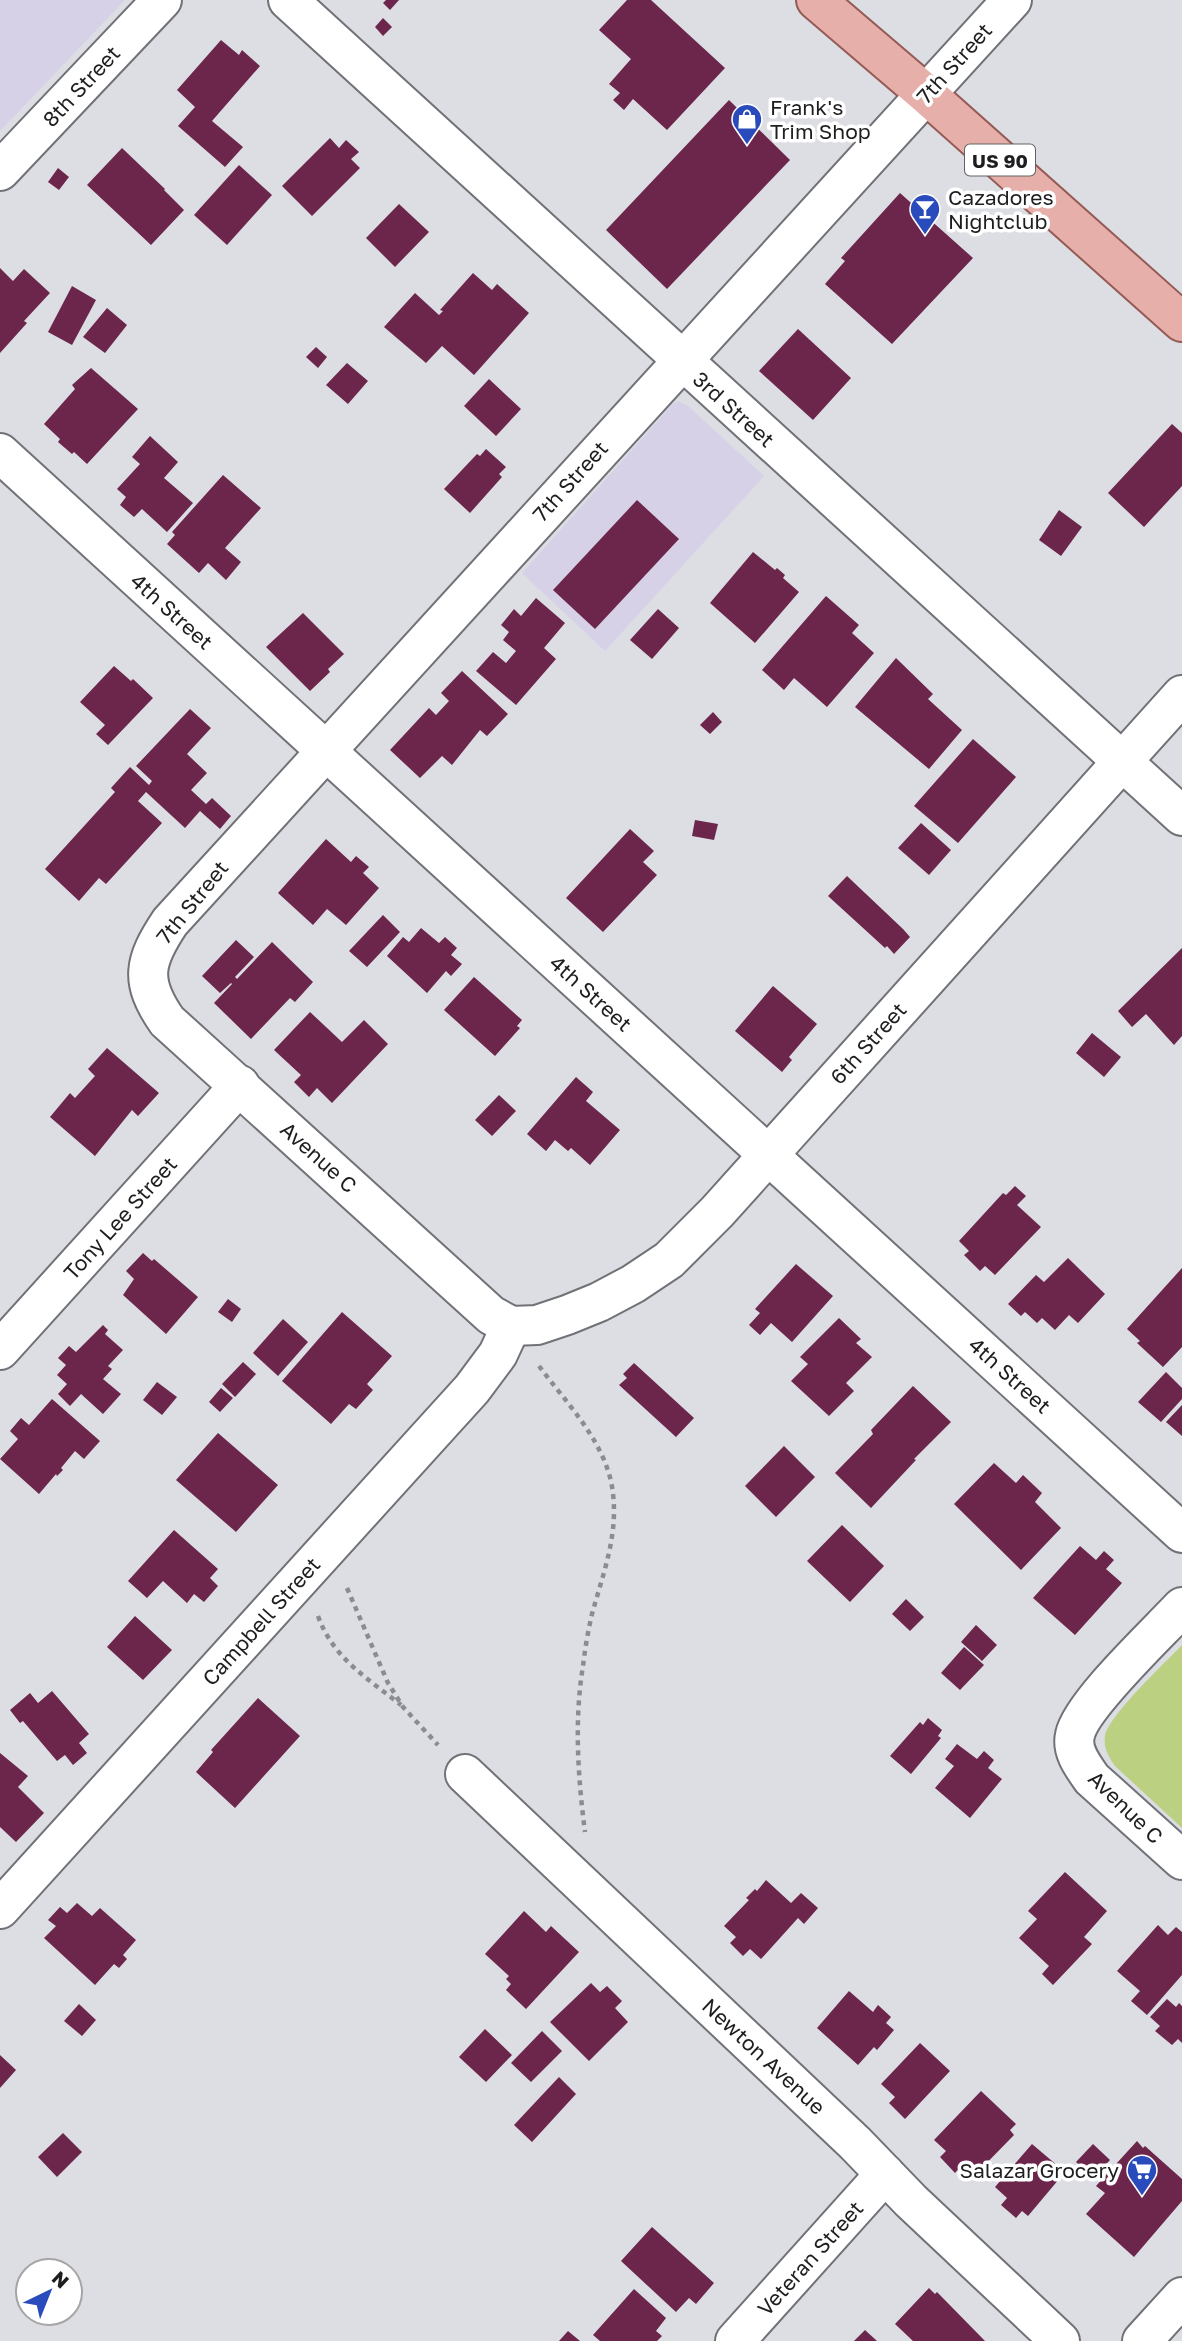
<svg xmlns="http://www.w3.org/2000/svg" width="1182" height="2341" viewBox="0 0 1182 2341" font-family="'Golos Text',sans-serif">
<style>
.industrial{fill:#d6d1e7}
.green{fill:#bbd081}
.building{fill:#6c254b}
.lines{fill:none;stroke-linecap:round;stroke-linejoin:round}
.minor-casing{stroke:#707277;stroke-width:42}
.primary-casing{stroke:#955a55;stroke-width:42}
.path{stroke:#8b8c90;stroke-width:4.5;stroke-dasharray:5 5;stroke-linecap:butt}
.minor{stroke:#fff;stroke-width:38}
.primary{stroke:#e6afaa;stroke-width:38}
.labels{text-anchor:middle;dominant-baseline:central;stroke-width:7;stroke-linejoin:round;paint-order:stroke}
.shield{fill:#fff;stroke:#626263;stroke-width:2}
.shield-label{font-size:19px;font-weight:bold;fill:#1e1e20}
.street-label{font-size:21px;fill:#1e1e20;stroke:#fff}
.poi-label{font-size:21px;fill:#1e1e20;stroke:#fff;text-anchor:start}
</style>
<rect width="100%" height="100%" fill="#dcdee4"/>
<g class="industrial">
<path d="M 0,0 L 125,0 L 0,131 Z"/>
<path d="M 678,401 L 688,406 L 764,476 L 605,651 L 522,573 L 673,404 Z"/>
</g>
<path class="green" d="M 1182,1645 L 1182,1828 L 1115,1766 C 1109,1757 1103,1748 1105,1736 C 1109,1715 1165,1663 1182,1645 Z"/>
<g class="building">
<path d="M 386,0 L 399,0 L 390,10 L 383,3 Z"/>
<path d="M 627,0 L 651,0 L 725,68 L 667,130 L 633,99 L 624,110 L 613,100 L 620,93 L 609,84 L 631,59 L 599,30 Z"/>
<path d="M 383,18 L 392,27 L 383,36 L 375,27 Z"/>
<path d="M 221,40 L 239,55 L 242,50 L 260,66 L 212,121 L 243,147 L 225,167 L 178,126 L 195,107 L 177,90 Z"/>
<path d="M 729,100 L 790,160 L 667,289 L 606,230 Z"/>
<path d="M 330,138 L 339,148 L 346,140 L 359,152 L 351,159 L 360,168 L 312,216 L 282,186 Z"/>
<path d="M 122,148 L 165,189 L 164,190 L 184,210 L 151,245 L 87,185 Z"/>
<path d="M 239,165 L 272,195 L 227,245 L 194,215 Z"/>
<path d="M 58,168 L 69,177 L 59,190 L 48,182 Z"/>
<path d="M 900,193 L 973,258 L 892,344 L 825,284 L 845,261 L 841,258 Z"/>
<path d="M 399,204 L 429,232 L 395,267 L 366,238 Z"/>
<path d="M 0,268 L 13,281 L 24,269 L 50,293 L 24,321 L 27,323 L 0,353 Z"/>
<path d="M 473,273 L 492,290 L 497,284 L 529,313 L 474,375 L 442,346 L 426,363 L 384,327 L 415,293 L 439,315 L 443,311 L 440,310 Z"/>
<path d="M 72,286 L 96,300 L 72,345 L 48,332 Z"/>
<path d="M 107,308 L 127,325 L 105,353 L 83,337 Z"/>
<path d="M 798,329 L 851,378 L 813,420 L 759,371 Z"/>
<path d="M 316,347 L 327,357 L 318,368 L 306,357 Z"/>
<path d="M 347,363 L 368,381 L 348,404 L 326,385 Z"/>
<path d="M 91,368 L 138,409 L 87,464 L 74,452 L 72,454 L 58,442 L 60,439 L 44,424 L 75,389 L 72,385 Z"/>
<path d="M 489,379 L 521,409 L 496,436 L 464,406 Z"/>
<path d="M 1172,424 L 1182,433 L 1182,486 L 1144,527 L 1108,493 Z"/>
<path d="M 150,436 L 178,462 L 164,478 L 193,503 L 167,532 L 142,509 L 134,517 L 120,505 L 126,497 L 117,489 L 140,464 L 132,457 Z"/>
<path d="M 486,449 L 506,467 L 499,474 L 502,477 L 470,513 L 444,489 L 477,454 L 480,456 Z"/>
<path d="M 223,475 L 261,508 L 225,548 L 241,562 L 226,580 L 208,563 L 199,573 L 167,544 L 175,535 L 172,532 Z"/>
<path d="M 637,500 L 679,539 L 595,629 L 553,590 Z"/>
<path d="M 1059,510 L 1082,527 L 1061,556 L 1039,540 Z"/>
<path d="M 753,552 L 775,570 L 777,568 L 785,575 L 783,578 L 799,592 L 755,643 L 710,603 Z"/>
<path d="M 826,596 L 859,625 L 852,633 L 874,653 L 827,707 L 794,678 L 784,690 L 762,670 Z"/>
<path d="M 536,598 L 565,623 L 544,648 L 556,659 L 516,705 L 476,671 L 493,652 L 506,663 L 516,651 L 503,640 L 509,632 L 501,625 L 514,609 L 521,616 Z"/>
<path d="M 658,609 L 679,628 L 652,659 L 630,640 Z"/>
<path d="M 303,613 L 344,654 L 328,669 L 330,672 L 310,691 L 266,647 Z"/>
<path d="M 896,658 L 933,694 L 928,699 L 962,730 L 929,769 L 855,707 Z"/>
<path d="M 114,666 L 131,681 L 133,679 L 153,698 L 108,745 L 96,734 L 105,725 L 80,702 Z"/>
<path d="M 462,671 L 508,714 L 487,736 L 480,730 L 452,765 L 442,756 L 420,778 L 390,750 L 429,708 L 436,715 L 449,701 L 441,693 Z"/>
<path d="M 190,709 L 211,728 L 187,754 L 207,773 L 191,790 L 206,804 L 212,798 L 231,816 L 220,829 L 200,811 L 185,828 L 146,792 L 138,801 L 162,823 L 106,884 L 99,878 L 79,901 L 45,869 L 115,792 L 111,788 L 130,767 L 149,785 L 152,781 L 136,766 Z"/>
<path d="M 713,712 L 722,722 L 710,734 L 700,725 Z"/>
<path d="M 973,739 L 1016,777 L 958,843 L 914,806 Z"/>
<path d="M 695,820 L 718,824 L 714,840 L 692,836 Z"/>
<path d="M 921,823 L 951,850 L 929,875 L 898,848 Z"/>
<path d="M 630,829 L 654,851 L 643,862 L 657,875 L 603,932 L 566,898 Z"/>
<path d="M 326,839 L 351,862 L 356,856 L 369,867 L 363,873 L 379,888 L 346,925 L 327,909 L 313,925 L 278,893 Z"/>
<path d="M 847,876 L 903,929 L 910,937 L 894,954 L 887,946 L 885,948 L 828,896 Z"/>
<path d="M 383,915 L 400,932 L 367,967 L 349,951 Z"/>
<path d="M 421,928 L 439,943 L 445,937 L 457,948 L 451,955 L 462,964 L 451,976 L 446,971 L 427,993 L 387,956 L 403,937 L 409,942 Z"/>
<path d="M 236,940 L 254,957 L 235,977 L 237,979 L 272,942 L 313,982 L 295,1002 L 290,998 L 251,1039 L 214,1003 L 232,984 L 231,983 L 220,993 L 202,976 Z"/>
<path d="M 1182,948 L 1182,1036 L 1174,1045 L 1146,1014 L 1132,1027 L 1118,1011 Z"/>
<path d="M 474,977 L 522,1020 L 517,1026 L 520,1028 L 495,1056 L 444,1010 Z"/>
<path d="M 773,986 L 817,1024 L 789,1057 L 792,1060 L 782,1072 L 735,1031 Z"/>
<path d="M 310,1012 L 342,1042 L 364,1020 L 388,1044 L 332,1103 L 317,1088 L 309,1097 L 294,1082 L 301,1075 L 274,1050 Z"/>
<path d="M 1092,1033 L 1121,1057 L 1104,1077 L 1076,1053 Z"/>
<path d="M 107,1048 L 159,1093 L 138,1116 L 132,1110 L 95,1156 L 50,1117 L 70,1093 L 75,1098 L 95,1076 L 88,1069 Z"/>
<path d="M 576,1077 L 593,1092 L 586,1101 L 620,1130 L 590,1165 L 571,1148 L 568,1151 L 555,1140 L 546,1151 L 527,1134 Z"/>
<path d="M 499,1095 L 516,1111 L 492,1136 L 475,1120 Z"/>
<path d="M 1015,1186 L 1026,1196 L 1017,1205 L 1041,1227 L 995,1275 L 985,1266 L 980,1271 L 964,1255 L 969,1251 L 959,1241 L 1003,1193 L 1006,1195 Z"/>
<path d="M 143,1253 L 152,1261 L 154,1259 L 198,1297 L 166,1334 L 123,1295 L 134,1279 L 126,1271 Z"/>
<path d="M 1068,1258 L 1105,1294 L 1078,1323 L 1069,1315 L 1055,1330 L 1042,1318 L 1037,1323 L 1025,1312 L 1021,1316 L 1008,1304 L 1036,1275 L 1044,1282 Z"/>
<path d="M 796,1264 L 833,1296 L 792,1342 L 771,1323 L 760,1335 L 749,1325 L 760,1313 L 755,1309 Z"/>
<path d="M 1182,1268 L 1182,1347 L 1163,1367 L 1137,1343 L 1140,1341 L 1127,1329 Z"/>
<path d="M 228,1299 L 241,1309 L 232,1322 L 218,1312 Z"/>
<path d="M 342,1312 L 392,1356 L 367,1384 L 373,1390 L 356,1409 L 349,1404 L 331,1424 L 282,1381 Z"/>
<path d="M 839,1318 L 861,1339 L 856,1343 L 872,1357 L 846,1383 L 854,1391 L 829,1416 L 791,1381 L 808,1364 L 800,1357 Z"/>
<path d="M 283,1319 L 308,1342 L 278,1376 L 253,1353 Z"/>
<path d="M 103,1325 L 108,1330 L 105,1334 L 123,1350 L 108,1366 L 112,1369 L 103,1379 L 121,1394 L 103,1414 L 81,1394 L 70,1406 L 58,1394 L 67,1384 L 57,1375 L 66,1365 L 58,1358 L 69,1346 L 76,1352 Z"/>
<path d="M 243,1362 L 256,1374 L 235,1397 L 222,1384 Z"/>
<path d="M 634,1363 L 694,1418 L 676,1437 L 619,1385 L 627,1378 L 623,1374 Z"/>
<path d="M 1166,1372 L 1182,1388 L 1182,1399 L 1161,1422 L 1138,1402 Z"/>
<path d="M 157,1382 L 177,1397 L 162,1415 L 143,1400 Z"/>
<path d="M 913,1386 L 951,1422 L 914,1459 L 916,1460 L 871,1508 L 835,1473 L 873,1434 L 871,1430 Z"/>
<path d="M 221,1388 L 233,1398 L 220,1412 L 209,1402 Z"/>
<path d="M 52,1399 L 100,1441 L 84,1459 L 75,1451 L 61,1468 L 63,1470 L 57,1476 L 56,1474 L 39,1494 L 0,1459 L 18,1439 L 10,1431 L 21,1418 L 29,1425 Z"/>
<path d="M 1182,1405 L 1182,1436 L 1166,1422 Z"/>
<path d="M 218,1433 L 278,1485 L 236,1532 L 176,1480 Z"/>
<path d="M 784,1446 L 815,1477 L 776,1517 L 745,1486 Z"/>
<path d="M 994,1463 L 1016,1483 L 1023,1475 L 1042,1493 L 1035,1502 L 1061,1528 L 1021,1570 L 954,1504 Z"/>
<path d="M 842,1525 L 884,1566 L 850,1602 L 807,1561 Z"/>
<path d="M 174,1530 L 218,1569 L 210,1578 L 218,1586 L 204,1602 L 194,1594 L 187,1603 L 163,1581 L 147,1598 L 128,1581 Z"/>
<path d="M 1080,1546 L 1096,1560 L 1104,1551 L 1114,1560 L 1106,1569 L 1122,1583 L 1075,1635 L 1033,1598 Z"/>
<path d="M 906,1599 L 924,1617 L 910,1631 L 892,1614 Z"/>
<path d="M 135,1616 L 172,1650 L 143,1680 L 107,1647 Z"/>
<path d="M 976,1625 L 997,1645 L 982,1661 L 961,1642 Z"/>
<path d="M 964,1647 L 984,1665 L 960,1690 L 941,1673 Z"/>
<path d="M 52,1691 L 89,1734 L 79,1743 L 87,1753 L 73,1765 L 65,1755 L 57,1761 L 23,1721 L 20,1723 L 10,1710 L 30,1693 L 38,1703 Z"/>
<path d="M 258,1698 L 300,1736 L 235,1808 L 196,1772 L 213,1752 L 211,1750 Z"/>
<path d="M 928,1718 L 942,1730 L 938,1736 L 941,1738 L 911,1774 L 890,1756 L 920,1722 L 923,1725 Z"/>
<path d="M 957,1744 L 977,1759 L 984,1751 L 994,1760 L 988,1768 L 1002,1779 L 970,1818 L 935,1788 L 954,1766 L 945,1759 Z"/>
<path d="M 0,1753 L 28,1776 L 18,1787 L 44,1813 L 16,1842 L 0,1827 Z"/>
<path d="M 1065,1872 L 1107,1911 L 1084,1937 L 1092,1944 L 1053,1985 L 1042,1974 L 1049,1966 L 1019,1938 L 1037,1919 L 1028,1911 Z"/>
<path d="M 766,1880 L 791,1903 L 801,1893 L 818,1908 L 804,1924 L 798,1918 L 761,1959 L 750,1949 L 743,1956 L 730,1943 L 736,1937 L 724,1926 L 749,1900 L 746,1898 L 755,1889 L 757,1891 Z"/>
<path d="M 77,1903 L 92,1916 L 100,1908 L 136,1940 L 123,1955 L 127,1959 L 119,1968 L 114,1964 L 95,1985 L 44,1938 L 56,1926 L 48,1920 L 60,1907 L 67,1913 Z"/>
<path d="M 524,1911 L 546,1932 L 551,1926 L 579,1952 L 526,2009 L 506,1990 L 511,1984 L 506,1979 L 509,1976 L 485,1954 Z"/>
<path d="M 1158,1925 L 1168,1935 L 1176,1927 L 1182,1932 L 1182,1975 L 1147,2015 L 1131,2001 L 1140,1991 L 1117,1971 Z"/>
<path d="M 591,1983 L 600,1992 L 607,1986 L 622,2001 L 615,2008 L 628,2022 L 589,2061 L 550,2022 Z"/>
<path d="M 849,1991 L 873,2012 L 878,2005 L 891,2017 L 886,2023 L 894,2030 L 877,2050 L 874,2047 L 858,2065 L 817,2028 Z"/>
<path d="M 1167,1999 L 1176,2007 L 1179,2003 L 1182,2006 L 1182,2043 L 1178,2039 L 1172,2045 L 1155,2031 L 1160,2026 L 1150,2017 Z"/>
<path d="M 79,2004 L 96,2020 L 82,2036 L 64,2021 Z"/>
<path d="M 485,2029 L 512,2055 L 486,2082 L 459,2057 Z"/>
<path d="M 542,2031 L 562,2051 L 531,2082 L 511,2063 Z"/>
<path d="M 920,2043 L 950,2071 L 905,2119 L 889,2103 L 895,2097 L 881,2084 Z"/>
<path d="M 0,2055 L 16,2070 L 0,2088 Z"/>
<path d="M 559,2077 L 576,2094 L 532,2142 L 514,2125 Z"/>
<path d="M 981,2091 L 1016,2124 L 1010,2130 L 1014,2135 L 973,2177 L 961,2166 L 955,2173 L 940,2157 L 946,2151 L 934,2140 Z"/>
<path d="M 63,2133 L 82,2152 L 57,2177 L 38,2157 Z"/>
<path d="M 1137,2141 L 1143,2148 L 1145,2146 L 1182,2179 L 1182,2201 L 1134,2257 L 1086,2214 L 1105,2193 L 1096,2186 Z"/>
<path d="M 1032,2144 L 1065,2172 L 1028,2216 L 1022,2211 L 1016,2218 L 1001,2205 L 1007,2198 L 995,2187 Z"/>
<path d="M 1093,2144 L 1110,2160 L 1093,2178 L 1076,2162 Z"/>
<path d="M 652,2227 L 714,2283 L 696,2304 L 689,2298 L 676,2312 L 621,2261 Z"/>
<path d="M 929,2288 L 935,2294 L 937,2292 L 985,2341 L 913,2341 L 895,2324 Z"/>
<path d="M 634,2289 L 666,2318 L 656,2331 L 662,2336 L 657,2341 L 600,2341 L 593,2335 Z"/>
<path d="M 865,2330 L 877,2341 L 854,2341 Z"/>
<path d="M 568,2331 L 580,2341 L 559,2341 Z"/>
</g>
<g class="lines">
<g class="minor-casing">
<g id="minor">
<path d="M 288,0 L 1182,816"/>
<path d="M 0,171 L 162,0"/>
<path d="M 0,453 L 1182,1533"/>
<path d="M 511,1326 L 491,1315 L 167,1021 C 139,981 144,961 170,922 L 1012,0"/>
<path d="M 511,1326 L 537,1325 L 567,1315 L 599,1302 L 633,1284 L 669,1260 L 717,1212 L 1182,695"/>
<path d="M 0,1350 L 240,1085"/>
<path d="M 1182,1607 C 1158,1633 1081,1705 1075,1735 C 1071,1751 1083,1766 1092,1779 L 1182,1860"/>
<path d="M 465,1774 L 855,2143 L 911,2201 L 1060,2341"/>
<path d="M 0,1909 L 472,1389 L 498,1354 L 511,1326"/>
<path d="M 735,2341 L 885,2174"/>
<path d="M 1142,2341 L 1182,2297"/>
</g>
</g>
<g class="primary-casing">
<path id="primary" d="M 816,0 L 926,94 L 1182,322"/>
</g>
<g class="path">
<path d="M 539,1366 C 567,1404 608,1444 613,1494 C 618,1536 603,1574 592,1614 C 588,1631 585,1649 583,1666 C 574,1720 578,1778 585,1832"/>
<path d="M 347,1588 L 388,1683 L 403,1707 L 438,1745"/>
<path d="M 318,1616 C 333,1658 367,1678 401,1705"/>
</g>
<use href="#minor" class="minor"/>
<use href="#primary" class="primary"/>
</g>
<defs>
<g id="shop-pin" transform="scale(1.575)"><path d="M0 17L-7.5 6A9.5 9.5 0 1 1 7.5 6Z" fill="#2a4bbb" stroke="#fff"/><path d="M-5-2.5h2.3a2.7 3.5 0 0 1 5.4 0H5L5.5 6h-11ZM-1.5-2.5h3a1.5 2.3 0 0 0-3 0Z" fill="#fff"/></g>
<g id="bar-pin" transform="scale(1.575)"><path d="M0 17L-7.5 6A9.5 9.5 0 1 1 7.5 6Z" fill="#2a4bbb" stroke="#fff"/><path d="M-6-5H6L.8 .8V4.5H3.5V6h-7V4.5H-.8V.8Z" fill="#fff"/></g>
<g id="supermarket-pin" transform="scale(1.575)"><path d="M0 17L-7.5 6A9.5 9.5 0 1 1 7.5 6Z" fill="#2a4bbb" stroke="#fff"/><path d="M-6-5.5h2.5l.6 2H6L4.5 2H-2.5L-4.4-4H-6ZM-1.5 3.2a1.3 1.3 0 1 0 .1 0ZM3 3.2a1.3 1.3 0 1 0 .1 0Z" fill="#fff"/></g>
</defs>
<g fill-rule="evenodd">
<use href="#shop-pin" x="747" y="119"/>
<use href="#bar-pin" x="925" y="209"/>
<use href="#supermarket-pin" x="1142" y="2170"/>
</g>
<g class="labels">
<rect class="shield" x="965" y="144.5" width="70" height="31" rx="5"/>
<g class="shield-label">
<text x="1000" y="160">US 90</text>
</g>
<g class="street-label">
<text transform="translate(954 63) rotate(-48)">7th Street</text>
<text transform="translate(81 86) rotate(-47)">8th Street</text>
<text transform="translate(734 409) rotate(42)">3rd Street</text>
<text transform="translate(570 481) rotate(-48)">7th Street</text>
<text transform="translate(172 611) rotate(42)">4th Street</text>
<text transform="translate(192 902) rotate(-51)">7th Street</text>
<text transform="translate(591 993) rotate(42)">4th Street</text>
<text transform="translate(868 1043) rotate(-48)">6th Street</text>
<text transform="translate(319 1157) rotate(42)">Avenue C</text>
<text transform="translate(120 1218) rotate(-48)">Tony Lee Street</text>
<text transform="translate(1010 1375) rotate(42)">4th Street</text>
<text transform="translate(261 1621) rotate(-48)">Campbell Street</text>
<text transform="translate(1126 1807) rotate(44)">Avenue C</text>
<text transform="translate(764 2056) rotate(43)">Newton Avenue</text>
<text transform="translate(810 2258) rotate(-48)">Veteran Street</text>
</g>
<g class="poi-label">
<text x="770" y="107">Frank's<tspan x="770" dy="24">Trim Shop</tspan></text>
<text x="948" y="197">Cazadores<tspan x="948" dy="24">Nightclub</tspan></text>
<text x="1119" y="2170" text-anchor="end">Salazar Grocery</text>
</g>
</g>
<g transform="translate(49 2292) rotate(43)"><circle r="33" fill="#ffffff" stroke="#a5a5a6" stroke-width="2"/>
<path d="M0-5L12 26L0 18L-12 26Z" fill="#2a4bbb"/>
<text y="-10" font-size="19" font-weight="bold" text-anchor="middle" fill="#1e1e20">N</text>
</g>
</svg>
